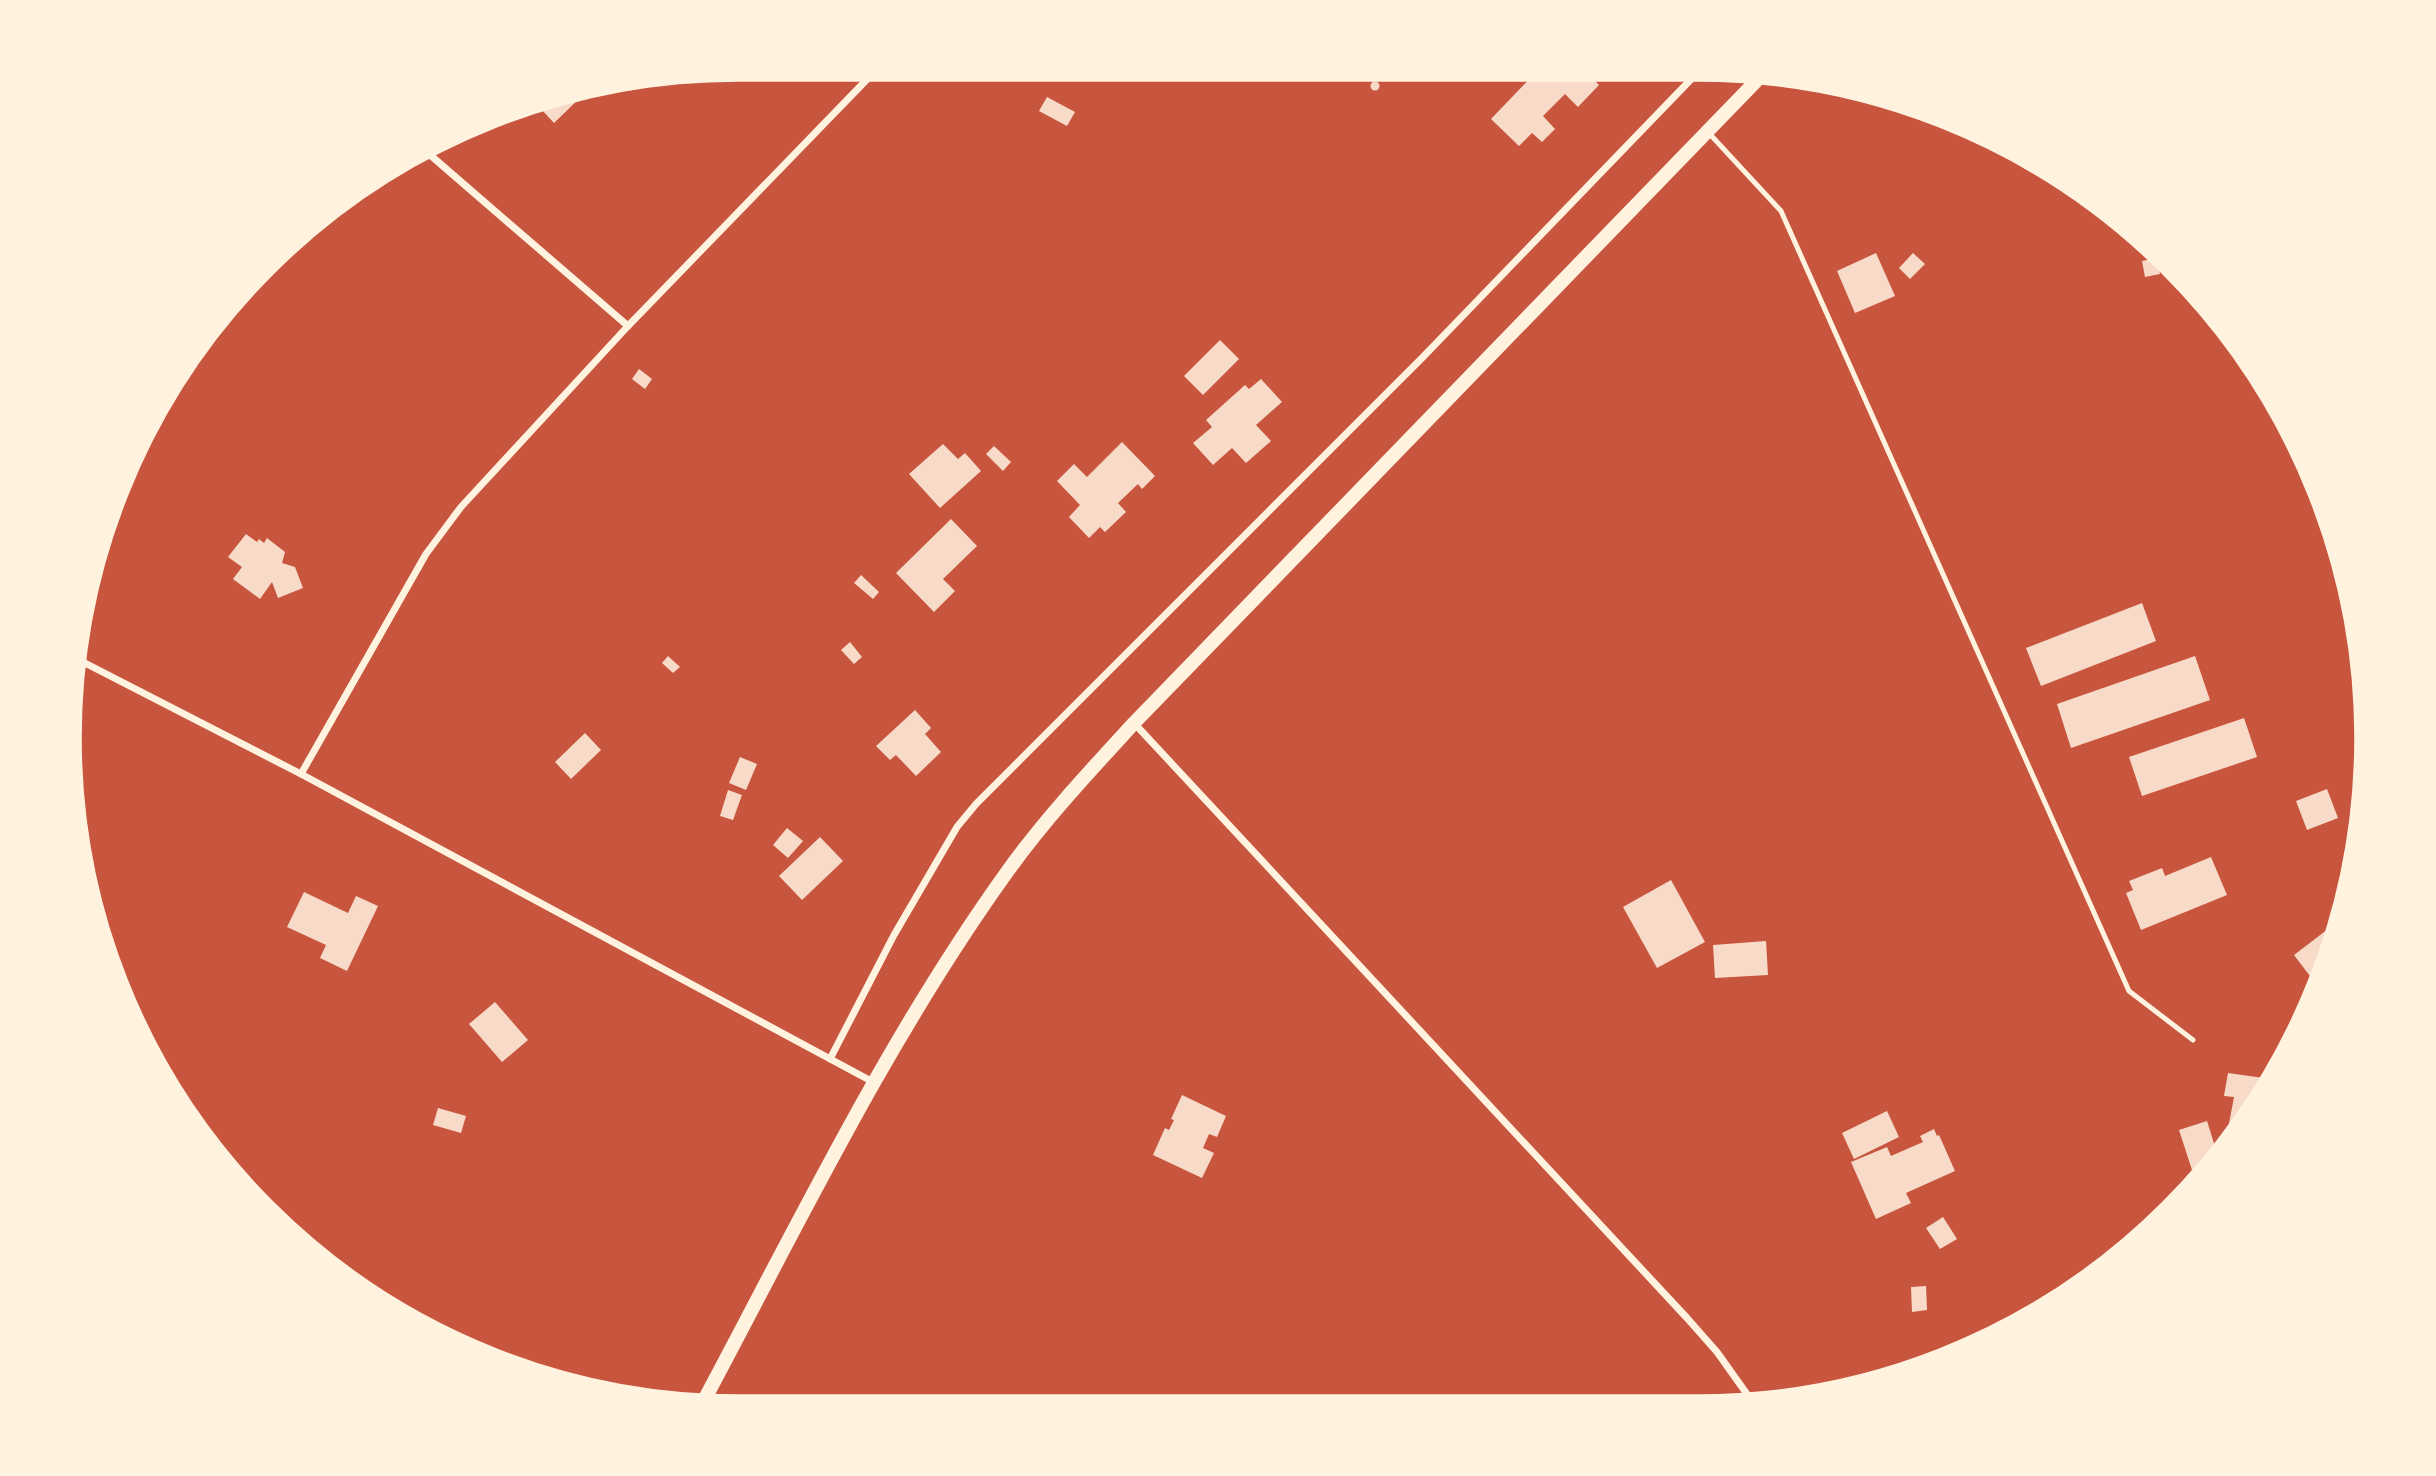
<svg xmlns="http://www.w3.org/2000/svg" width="2436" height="1476" viewBox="0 0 2436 1476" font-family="'Public Sans',sans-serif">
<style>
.building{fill:#f7dbc8}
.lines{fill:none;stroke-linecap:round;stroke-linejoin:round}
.service{stroke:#fff3e0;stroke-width:5}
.minor{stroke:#fff3e0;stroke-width:7}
.secondary{stroke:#fff3e0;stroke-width:14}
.rim{fill:none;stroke:#fff3e0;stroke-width:3.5}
</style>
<rect width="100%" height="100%" fill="#c8553d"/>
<g class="building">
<path d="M 1364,69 L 1378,69 L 1370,76 Z"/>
<path d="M 1539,69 L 1583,69 L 1599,85 L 1578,107 L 1565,94 L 1543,116 L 1555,129 L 1542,142 L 1532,133 L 1519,146 L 1491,119 Z"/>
<circle cx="1375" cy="86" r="4.5"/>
<path d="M 584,94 L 554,123 L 542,110 L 549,103 L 546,100 Z"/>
<path d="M 1047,97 L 1075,112 L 1067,126 L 1039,111 Z"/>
<path d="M 1876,253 L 1895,296 L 1855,313 L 1837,271 Z"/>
<path d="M 1913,253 L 1925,264 L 1910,279 L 1899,268 Z"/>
<path d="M 2157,258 L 2160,274 L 2145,277 L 2142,261 Z"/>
<path d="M 1220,340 L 1239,359 L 1203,395 L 1184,376 Z"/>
<path d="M 639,369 L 652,379 L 645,389 L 632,379 Z"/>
<path d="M 1261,379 L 1282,402 L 1256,425 L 1271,441 L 1246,463 L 1232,448 L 1213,465 L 1193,443 L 1212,427 L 1206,420 L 1245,385 L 1249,389 Z"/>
<path d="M 1122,442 L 1155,476 L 1142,489 L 1138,484 L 1118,503 L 1126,512 L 1105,532 L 1100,527 L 1089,538 L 1069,517 L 1080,505 L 1057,481 L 1074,464 L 1087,477 Z"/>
<path d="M 943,444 L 958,459 L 965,453 L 981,471 L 940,508 L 909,474 Z"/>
<path d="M 994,446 L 1011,462 L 1003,471 L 986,454 Z"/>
<path d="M 951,519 L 977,546 L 943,579 L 955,591 L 934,612 L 896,573 Z"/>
<path d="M 246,534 L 257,542 L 259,539 L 264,543 L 267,538 L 285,552 L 282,563 L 295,567 L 303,588 L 278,598 L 272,582 L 260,599 L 233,579 L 242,567 L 228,557 Z"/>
<path d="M 861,575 L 879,592 L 873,599 L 854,583 Z"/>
<path d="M 2142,603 L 2156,641 L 2041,686 L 2026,648 Z"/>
<path d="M 850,642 L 862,657 L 854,664 L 841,650 Z"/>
<path d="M 668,656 L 680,667 L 673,673 L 662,663 Z"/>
<path d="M 2195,656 L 2210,700 L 2071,748 L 2057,704 Z"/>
<path d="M 915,710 L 931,728 L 925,734 L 941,752 L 916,776 L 896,755 L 890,760 L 876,746 Z"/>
<path d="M 2244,718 L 2257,757 L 2142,796 L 2129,757 Z"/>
<path d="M 585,733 L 601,750 L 571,779 L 555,762 Z"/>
<path d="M 740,757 L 757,764 L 746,790 L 729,783 Z"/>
<path d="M 2327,789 L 2338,818 L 2307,830 L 2296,801 Z"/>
<path d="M 728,790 L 742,795 L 733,820 L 720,816 Z"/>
<path d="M 787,828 L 803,841 L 788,858 L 773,845 Z"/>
<path d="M 820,837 L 843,861 L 802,900 L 779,876 Z"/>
<path d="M 2211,857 L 2227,895 L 2141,930 L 2126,893 L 2133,890 L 2129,881 L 2162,868 L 2165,876 Z"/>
<path d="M 1671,880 L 1705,942 L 1657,968 L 1623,907 Z"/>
<path d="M 304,892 L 348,913 L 356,896 L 378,906 L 347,971 L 320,958 L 326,945 L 287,927 Z"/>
<path d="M 2328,929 L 2334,938 L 2321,981 L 2316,984 L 2294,955 Z"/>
<path d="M 1766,941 L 1768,975 L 1715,978 L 1713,945 Z"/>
<path d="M 495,1002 L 528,1040 L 502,1062 L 469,1024 Z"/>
<path d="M 2228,1073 L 2271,1079 L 2255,1110 L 2233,1135 L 2227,1134 L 2234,1097 L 2224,1096 Z"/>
<path d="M 1182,1095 L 1226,1116 L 1217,1137 L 1209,1134 L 1203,1148 L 1214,1153 L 1202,1178 L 1153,1155 L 1165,1128 L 1169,1130 L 1174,1120 L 1171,1119 Z"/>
<path d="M 438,1108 L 466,1116 L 461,1133 L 433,1125 Z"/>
<path d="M 1887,1111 L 1899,1137 L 1854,1159 L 1842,1133 Z"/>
<path d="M 2207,1121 L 2217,1153 L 2199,1173 L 2198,1168 L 2192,1170 L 2179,1130 Z"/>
<path d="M 1934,1129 L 1937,1136 L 1939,1135 L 1955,1171 L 1906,1193 L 1911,1203 L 1876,1219 L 1851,1162 L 1887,1147 L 1891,1156 L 1923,1142 L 1920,1136 Z"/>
<path d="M 1943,1217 L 1957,1239 L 1940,1249 L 1926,1228 Z"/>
<path d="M 1926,1286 L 1927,1310 L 1912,1312 L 1911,1287 Z"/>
</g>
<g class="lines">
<path class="service" d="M 1707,131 L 1781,211 L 2129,991 L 2193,1040"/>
<g class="minor">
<path d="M 429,154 L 628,326"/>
<path d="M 81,661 L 301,774 L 873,1082"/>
<path d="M 1134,723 L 1687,1318 L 1717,1352 L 1754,1404"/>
<path d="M 301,774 L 426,554 L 461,507 L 628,326 L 878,68"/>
<path d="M 830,1059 L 894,935 L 957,827 L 976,804 L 1423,357 L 1700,70"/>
</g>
<path class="secondary" d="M 701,1406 C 798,1225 887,1039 1007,872 C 1045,819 1090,771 1134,723 L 1763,74"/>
</g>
<path d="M0 0H2436V1476H0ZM738 80H1698A658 658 0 0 1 2356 738V738A658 658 0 0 1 1698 1396H738A658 658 0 0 1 80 738V738A658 658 0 0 1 738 80Z" fill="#fff3e0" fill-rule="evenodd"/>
<path class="rim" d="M738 80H1698A658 658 0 0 1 2356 738V738A658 658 0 0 1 1698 1396H738A658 658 0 0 1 80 738V738A658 658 0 0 1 738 80Z"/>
</svg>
